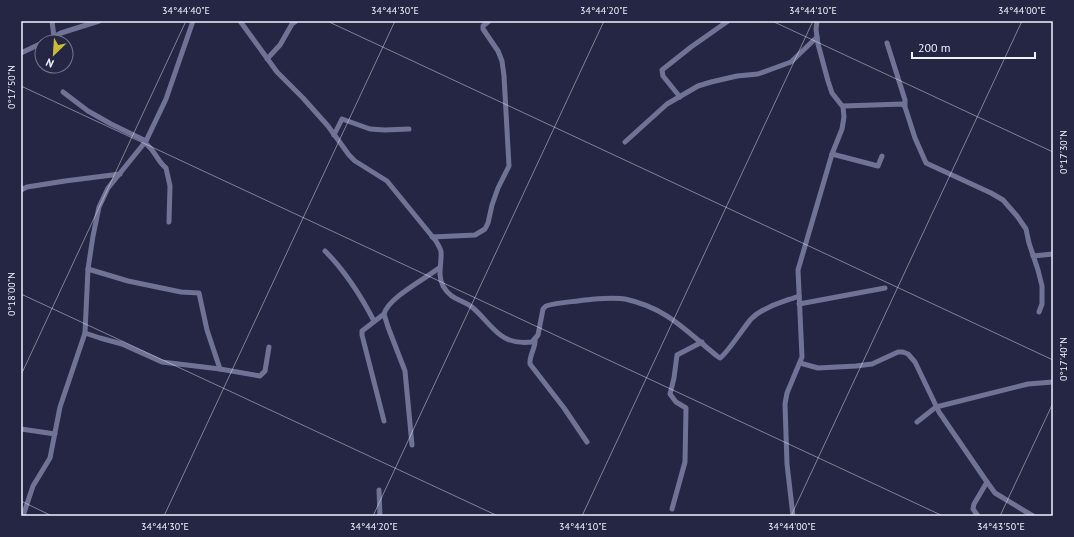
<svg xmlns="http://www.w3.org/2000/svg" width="1074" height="537" viewBox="0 0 1074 537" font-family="'PT Sans',sans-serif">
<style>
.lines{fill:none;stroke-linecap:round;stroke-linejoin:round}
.minor{stroke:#717396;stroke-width:5}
.ticks{fill:none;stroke:#f0f1fd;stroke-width:1;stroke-opacity:0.45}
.neatline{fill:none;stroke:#f0f1fd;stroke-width:1.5}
.ticks-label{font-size:10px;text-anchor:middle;fill:#f0f1fd}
</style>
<rect width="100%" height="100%" fill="#252644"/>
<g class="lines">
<g class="minor">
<path d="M 52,21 L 54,37"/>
<path d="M 240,21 L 277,72 L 303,98 L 328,126 L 349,155 L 355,161 L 387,181 L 436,241 C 438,245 441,249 441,252 C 442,264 437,274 443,286 C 452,301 460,298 472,307 C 493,325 499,346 532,342 L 538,335 L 543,309 L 546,306 C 558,302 573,302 585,300 C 598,299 612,297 625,299 C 667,308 686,331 717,356 L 720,358 C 726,355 744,327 751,319 C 763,307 783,302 799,296"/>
<path d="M 44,42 L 61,33 L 99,21"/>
<path d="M 887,43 L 905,100 L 905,105"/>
<path d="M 21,53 L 42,43"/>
<path d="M 267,59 L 280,45 L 292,24 L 296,21"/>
<path d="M 63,92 L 88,111 L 111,124 L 146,141"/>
<path d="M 680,97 L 663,76 L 662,70 L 691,47 L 728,21"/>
<path d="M 843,106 L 903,104 L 905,107 L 915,138 L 926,163 L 991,193 L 1003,200 L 1017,216 L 1026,229 L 1029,243 L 1038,270 L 1042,286 L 1042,304 L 1039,312"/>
<path d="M 334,135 L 342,119 L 370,129 L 385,130 L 409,129"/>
<path d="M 625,142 L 667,104 L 686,93 L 698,86 L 711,82 L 737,76 L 758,74 L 791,62 L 817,37"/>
<path d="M 145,143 C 155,150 157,161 166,168 L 170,186 L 169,222"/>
<path d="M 832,154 L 878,166 L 882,156"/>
<path d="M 21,190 L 27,187 L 65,181 L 120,174"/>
<path d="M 432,237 L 475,235 L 485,229 L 488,223 L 492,205 L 498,188 L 509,166 L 504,76 L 502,61 L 498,51 L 483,29 L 483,26 L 489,21"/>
<path d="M 325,251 C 345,271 361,296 374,321"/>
<path d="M 1033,256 L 1053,254"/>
<path d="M 88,269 L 128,281 L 181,292 L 199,293 L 207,330 L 220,369"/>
<path d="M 799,304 L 885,288"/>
<path d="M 384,314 L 362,331 L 362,335 L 384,421"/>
<path d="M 85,333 L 100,338 L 122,344 L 162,362 L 220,369 L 260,376 L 265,371 L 269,347"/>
<path d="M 535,339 C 536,348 529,355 530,364 L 564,408 L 587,442"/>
<path d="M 800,363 L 818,368 L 856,366 L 872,364 L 898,352 L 903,352 L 908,354 L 915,362 L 939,412 L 987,482 L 995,493 L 1033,516"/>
<path d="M 917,422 L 936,407 L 1028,384 L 1053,382"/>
<path d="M 21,429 L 55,434"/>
<path d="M 412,445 L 405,371 L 388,327 L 384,314 C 388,298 425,279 439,268"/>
<path d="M 379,490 L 380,516"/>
<path d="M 672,509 L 685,462 L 686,408 L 676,402 L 670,394 L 674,378 L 677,355 L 702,342"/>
<path d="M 23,516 L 33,486 L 50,458 L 60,407 L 85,333 L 88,269 L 93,236 L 99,207 L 108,188 L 146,141 L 166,99 L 193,21"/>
<path d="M 793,516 L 787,464 L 785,404 L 787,393 L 802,357 L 798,270 L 832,154 L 842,129 L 844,117 L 843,107 L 832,93 L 828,81 L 818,44 L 816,29 L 817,21"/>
<path d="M 978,516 L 973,509 L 974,504 L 987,482"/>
</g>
</g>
<path class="ticks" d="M 327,21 L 1053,360M 772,21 L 1053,152M 21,86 L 943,516M 21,294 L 498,516M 21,375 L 186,21M 21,501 L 52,516M 164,516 L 395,21M 373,516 L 604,21M 582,516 L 813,21M 791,516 L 1022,21M 1000,516 L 1053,403"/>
<rect width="1074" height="537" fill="none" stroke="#252644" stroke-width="44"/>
<g transform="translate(54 54) rotate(205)"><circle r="19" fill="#252644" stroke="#76778e"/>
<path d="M0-3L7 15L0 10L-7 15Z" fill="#cbba39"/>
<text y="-6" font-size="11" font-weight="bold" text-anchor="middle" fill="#f0f1fd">N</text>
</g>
<path d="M912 52v6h123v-6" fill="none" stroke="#f0f1fd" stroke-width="2"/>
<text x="918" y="52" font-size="12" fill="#f0f1fd" stroke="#252644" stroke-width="3" paint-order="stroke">200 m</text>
<rect x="22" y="22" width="1030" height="493" class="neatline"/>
<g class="ticks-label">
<text x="186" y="14">34°44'40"E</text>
<text x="395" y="14">34°44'30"E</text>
<text x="604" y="14">34°44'20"E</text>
<text x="813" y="14">34°44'10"E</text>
<text x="1022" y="14">34°44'00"E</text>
<text transform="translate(11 87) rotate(-90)" y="4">0°17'50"N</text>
<text transform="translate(1063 152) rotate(-90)" y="4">0°17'30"N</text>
<text transform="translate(11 294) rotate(-90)" y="4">0°18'00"N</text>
<text transform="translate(1063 359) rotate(-90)" y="4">0°17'40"N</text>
<text x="165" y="530">34°44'30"E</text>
<text x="374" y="530">34°44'20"E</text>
<text x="583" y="530">34°44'10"E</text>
<text x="792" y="530">34°44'00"E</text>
<text x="1001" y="530">34°43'50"E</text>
</g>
</svg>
